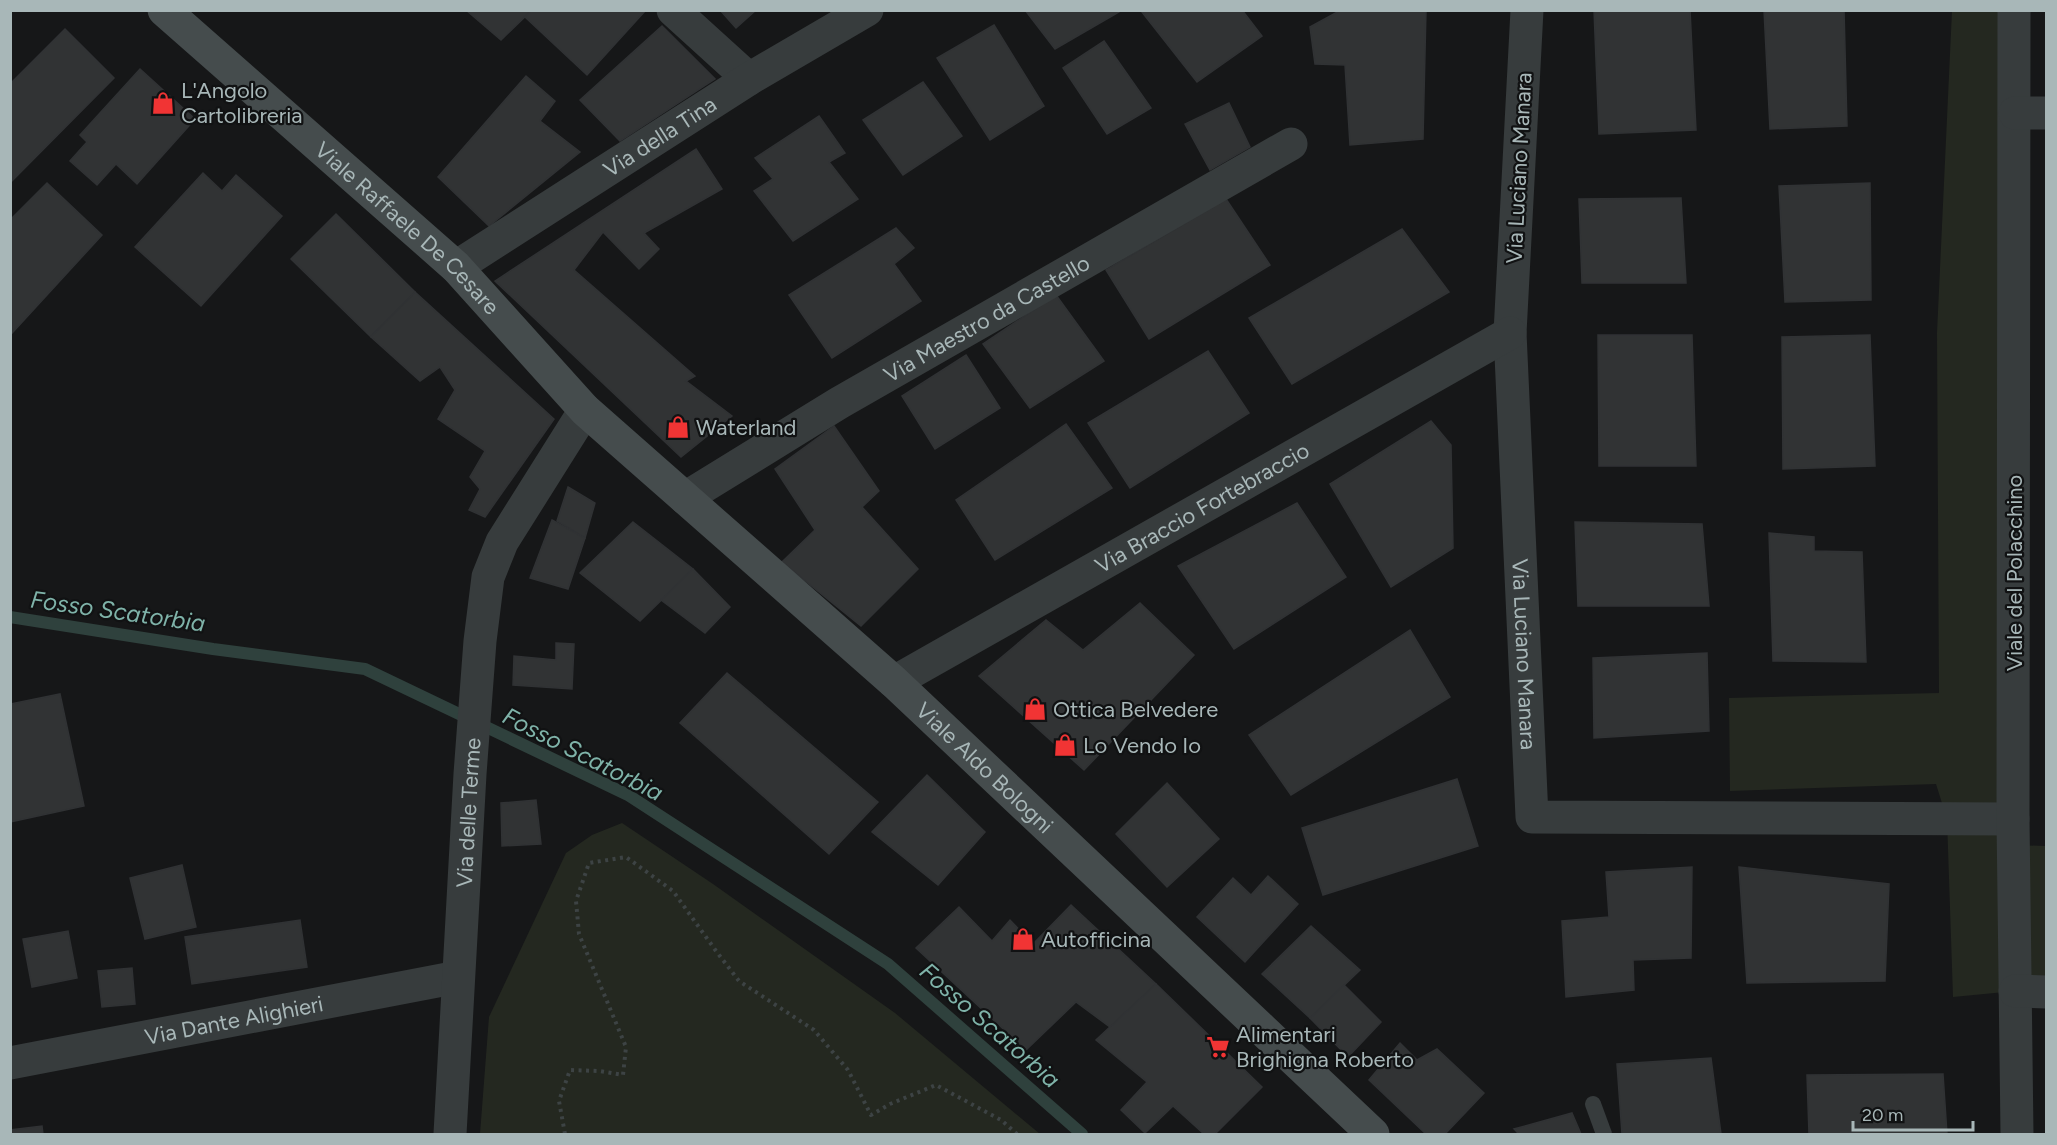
<svg xmlns="http://www.w3.org/2000/svg" width="2057" height="1145" viewBox="0 0 2057 1145" font-family="Figtree,sans-serif">
<style>
.green{fill:#242820}
.lines{fill:none;stroke-linecap:round;stroke-linejoin:round}
.stream{stroke:#2f413d;stroke-width:12}
.building{fill:#313334;stroke:#303234;stroke-width:1.5}
.path{stroke:#3d4344;stroke-width:4;stroke-dasharray:3 4.5;stroke-linecap:butt}
.lane{stroke:#373c3d;stroke-width:16}
.street{stroke:#373c3d;stroke-width:33}
.secondary{stroke:#454c4d;stroke-width:33}
.labels{text-anchor:middle;dominant-baseline:central;stroke-width:4.5;stroke-linejoin:round;paint-order:stroke}
.poi-label{font-size:22px;fill:#a8b7b8;stroke:#111213;text-anchor:start}
.street-label{font-size:22px;fill:#a8b7b8;stroke:#111213}
.water-label{font-size:24px;font-style:italic;fill:#7fb3a9;stroke:#111213}
</style>
<rect width="100%" height="100%" fill="#161718"/>
<g class="green">
<path d="M 1952,11 L 2014,11 L 2014,845 L 2046,846 L 2046,992 L 2015,991 L 1953,997 L 1947,819 L 1936,784 L 1730,791 L 1729,698 L 1939,693 L 1937,333 Z"/>
<path d="M 622,823 L 713,884 L 895,1013 L 1040,1134 L 480,1134 L 489,1017 L 566,853 L 592,835 Z"/>
</g>
<g class="lines">
<path class="stream" d="M 10,617 L 213,649 L 365,669 L 628,795 L 888,964 L 1082,1134"/>
</g>
<g class="building">
<path d="M 466,10 L 532,10 L 501,40 Z"/>
<path d="M 532,10 L 644,10 L 645,11 L 587,75 L 525,17 Z"/>
<path d="M 720,10 L 756,10 L 736,28 Z"/>
<path d="M 1025,10 L 1118,10 L 1119,12 L 1055,49 Z"/>
<path d="M 1144,10 L 1242,10 L 1262,36 L 1197,82 L 1142,12 Z"/>
<path d="M 1341,10 L 1426,10 L 1423,139 L 1350,145 L 1345,65 L 1315,64 L 1310,27 Z"/>
<path d="M 1594,10 L 1690,10 L 1696,130 L 1599,134 Z"/>
<path d="M 1764,10 L 1844,10 L 1847,126 L 1770,129 Z"/>
<path d="M 994,25 L 1044,106 L 990,140 L 937,58 Z"/>
<path d="M 662,26 L 715,79 L 620,141 L 580,100 Z"/>
<path d="M 65,29 L 114,78 L 10,183 L 10,84 Z"/>
<path d="M 1104,41 L 1151,108 L 1107,134 L 1063,68 Z"/>
<path d="M 140,69 L 195,119 L 137,184 L 116,164 L 97,185 L 70,161 L 87,142 L 80,135 Z"/>
<path d="M 526,76 L 555,101 L 540,121 L 580,152 L 489,226 L 438,177 Z"/>
<path d="M 923,82 L 962,136 L 903,175 L 863,120 Z"/>
<path d="M 1229,103 L 1250,147 L 1210,170 L 1185,124 Z"/>
<path d="M 819,116 L 845,153 L 829,162 L 858,199 L 793,241 L 754,191 L 773,179 L 755,158 Z"/>
<path d="M 696,149 L 722,189 L 644,233 L 659,249 L 639,269 L 603,232 L 574,270 L 695,376 L 686,381 L 732,416 L 681,457 L 495,281 Z"/>
<path d="M 203,173 L 222,191 L 236,175 L 282,216 L 201,306 L 135,247 Z"/>
<path d="M 47,183 L 102,235 L 12,333 L 10,220 Z"/>
<path d="M 1870,183 L 1871,300 L 1785,302 L 1779,186 Z"/>
<path d="M 1681,198 L 1686,283 L 1582,283 L 1579,199 Z"/>
<path d="M 1226,199 L 1270,265 L 1149,339 L 1106,270 Z"/>
<path d="M 336,214 L 415,292 L 371,337 L 291,259 Z"/>
<path d="M 896,228 L 914,248 L 894,264 L 921,301 L 832,358 L 789,295 Z"/>
<path d="M 1402,229 L 1449,292 L 1292,384 L 1249,318 Z"/>
<path d="M 415,292 L 554,419 L 485,517 L 469,510 L 480,489 L 470,477 L 485,451 L 438,419 L 455,390 L 440,367 L 420,381 L 371,337 Z"/>
<path d="M 1056,295 L 1104,361 L 1030,408 L 983,344 Z"/>
<path d="M 1598,335 L 1692,335 L 1696,466 L 1599,466 Z"/>
<path d="M 1870,335 L 1875,466 L 1783,469 L 1782,337 Z"/>
<path d="M 1208,351 L 1249,413 L 1130,488 L 1088,423 Z"/>
<path d="M 966,355 L 1000,408 L 935,449 L 902,396 Z"/>
<path d="M 1431,421 L 1451,445 L 1453,548 L 1391,587 L 1330,484 Z"/>
<path d="M 1066,424 L 1112,488 L 995,560 L 956,500 Z"/>
<path d="M 834,426 L 879,491 L 862,507 L 918,569 L 861,626 L 782,562 L 815,530 L 775,469 Z"/>
<path d="M 568,487 L 595,503 L 585,538 L 557,521 Z"/>
<path d="M 1297,503 L 1346,577 L 1234,649 L 1178,566 Z"/>
<path d="M 552,520 L 585,538 L 568,589 L 530,578 Z"/>
<path d="M 633,522 L 693,569 L 640,621 L 580,573 Z"/>
<path d="M 1575,522 L 1702,524 L 1709,606 L 1578,606 Z"/>
<path d="M 1769,533 L 1814,537 L 1814,551 L 1862,552 L 1866,662 L 1773,661 Z"/>
<path d="M 693,569 L 730,607 L 705,633 L 661,600 Z"/>
<path d="M 1140,603 L 1194,655 L 1084,770 L 979,676 L 1046,620 L 1083,650 Z"/>
<path d="M 1410,630 L 1450,697 L 1291,795 L 1249,735 Z"/>
<path d="M 556,643 L 574,644 L 572,689 L 513,685 L 514,656 L 556,660 Z"/>
<path d="M 1707,653 L 1709,731 L 1594,738 L 1593,658 Z"/>
<path d="M 727,673 L 878,802 L 829,854 L 680,723 Z"/>
<path d="M 60,694 L 84,806 L 10,822 L 10,704 Z"/>
<path d="M 927,775 L 985,832 L 938,885 L 872,832 Z"/>
<path d="M 1457,779 L 1478,846 L 1323,895 L 1302,828 Z"/>
<path d="M 1167,783 L 1219,839 L 1167,887 L 1116,834 Z"/>
<path d="M 536,800 L 541,844 L 502,846 L 501,803 Z"/>
<path d="M 182,865 L 196,927 L 145,939 L 130,878 Z"/>
<path d="M 1692,867 L 1691,958 L 1633,960 L 1634,990 L 1566,997 L 1562,921 L 1609,917 L 1606,872 Z"/>
<path d="M 1739,867 L 1889,884 L 1885,981 L 1747,983 Z"/>
<path d="M 1268,876 L 1298,904 L 1245,962 L 1197,917 L 1233,878 L 1251,895 Z"/>
<path d="M 1071,905 L 1156,984 L 1110,1027 L 1076,1002 L 1026,1050 L 916,948 L 959,907 L 992,941 L 1010,920 L 1033,944 Z"/>
<path d="M 300,920 L 307,967 L 192,984 L 185,937 Z"/>
<path d="M 1311,926 L 1360,970 L 1310,1018 L 1262,974 Z"/>
<path d="M 68,931 L 77,978 L 32,987 L 23,939 Z"/>
<path d="M 132,968 L 135,1004 L 102,1007 L 98,971 Z"/>
<path d="M 1156,984 L 1262,1087 L 1215,1134 L 1204,1134 L 1173,1106 L 1145,1133 L 1121,1110 L 1147,1082 L 1096,1040 Z"/>
<path d="M 1344,985 L 1381,1022 L 1348,1057 L 1310,1018 Z"/>
<path d="M 1400,1043 L 1417,1060 L 1437,1049 L 1484,1093 L 1445,1134 L 1426,1134 L 1369,1080 Z"/>
<path d="M 1711,1058 L 1721,1134 L 1622,1134 L 1617,1064 Z"/>
<path d="M 1943,1074 L 1947,1134 L 1809,1134 L 1807,1075 Z"/>
<path d="M 1572,1113 L 1581,1134 L 1519,1134 L 1514,1129 Z"/>
<path d="M 42,1126 L 43,1134 L 10,1134 L 10,1130 Z"/>
</g>
<g class="lines">
<path class="path" d="M 565,1134 L 559,1101 L 570,1070 L 600,1071 L 623,1075 L 626,1047 L 579,934 L 576,901 L 589,863 L 626,857 L 673,891 L 716,951 L 739,981 L 814,1030 L 848,1070 L 871,1115 L 890,1104 L 936,1085 L 1001,1120 L 1017,1134"/>
<path class="lane" d="M 1593,1104 L 1604,1134"/>
<g class="street">
<path d="M 673,10 L 749,79"/>
<path id="s1" d="M 1527,10 L 1510,333 L 1532,817 L 2013,819"/>
<path d="M 2014,10 L 2013,819 L 2017,1134"/>
<path d="M 2015,113 L 2046,113"/>
<path id="s2" d="M 456,267 L 749,79 L 867,10"/>
<path id="s3" d="M 685,498 L 839,403 L 1291,144"/>
<path id="s4" d="M 894,682 L 1510,333"/>
<path d="M 2015,991 L 2046,992"/>
<path id="s5" d="M 10,1063 L 458,977"/>
<path id="s6" d="M 450,1134 L 470,774 L 480,641 L 488,577 L 502,542 L 585,410"/>
</g>
<path class="secondary" id="s7" d="M 164,10 L 456,267 L 585,410 L 894,682 L 1373,1134"/>
</g>
<defs>
<g id="shop-bare" transform="scale(1.8)"><path d="M-5-2.5h2.3a2.7 3.5 0 0 1 5.4 0H5L5.5 6h-11ZM-1.5-2.5h3a1.5 2.3 0 0 0-3 0Z" fill="#f13434" stroke="#111213" stroke-width="2.5" paint-order="stroke"/></g>
<g id="supermarket-bare" transform="scale(1.8)"><path d="M-6-5.5h2.5l.6 2H6L4.5 2H-2.5L-4.4-4H-6ZM-1.5 3.2a1.3 1.3 0 1 0 .1 0ZM3 3.2a1.3 1.3 0 1 0 .1 0Z" fill="#f13434" stroke="#111213" stroke-width="2.5" paint-order="stroke"/></g>
</defs>
<g fill-rule="evenodd">
<use href="#shop-bare" x="163" y="103"/>
<use href="#shop-bare" x="678" y="427"/>
<use href="#shop-bare" x="1035" y="709"/>
<use href="#shop-bare" x="1065" y="745"/>
<use href="#shop-bare" x="1023" y="939"/>
<use href="#supermarket-bare" x="1218" y="1047"/>
</g>
<g class="labels">
<g class="poi-label">
<text x="181" y="90">L'Angolo<tspan x="181" dy="25">Cartolibreria</tspan></text>
<text x="696" y="427">Waterland</text>
<text x="1053" y="709">Ottica Belvedere</text>
<text x="1083" y="745">Lo Vendo Io</text>
<text x="1041" y="939">Autofficina</text>
<text x="1236" y="1034">Alimentari<tspan x="1236" dy="25">Brighigna Roberto</tspan></text>
</g>
<g class="street-label">
<text stroke="none"><textPath href="#s2" startOffset="242">Via della Tina</textPath></text>
<text transform="translate(1519 168) rotate(-87)">Via Luciano Manara</text>
<text stroke="none"><textPath href="#s7" startOffset="327">Viale Raffaele De Cesare</textPath></text>
<text stroke="none"><textPath href="#s3" startOffset="351">Via Maestro da Castello</textPath></text>
<text stroke="none"><textPath href="#s4" startOffset="354">Via Braccio Fortebraccio</textPath></text>
<text transform="translate(2014 573) rotate(-90)">Viale del Polacchino</text>
<text stroke="none"><textPath href="#s1" startOffset="645">Via Luciano Manara</textPath></text>
<text stroke="none"><textPath href="#s7" startOffset="1118">Viale Aldo Bologni</textPath></text>
<text stroke="none"><textPath href="#s6" startOffset="322">Via delle Terme</textPath></text>
<text stroke="none"><textPath href="#s5" startOffset="228">Via Dante Alighieri</textPath></text>
</g>
<g class="water-label">
<text transform="translate(118 611) rotate(8)">Fosso Scatorbia</text>
<text transform="translate(583 754) rotate(27)">Fosso Scatorbia</text>
<text transform="translate(990 1025) rotate(41)">Fosso Scatorbia</text>
</g>
</g>
<rect width="2057" height="1145" fill="none" stroke="#a8b7b8" stroke-width="24"/>
<path d="M1853 1121v9h120v-9" fill="none" stroke="#a8b7b8" stroke-width="3"/>
<text x="1862" y="1121" font-size="18" fill="#a8b7b8" stroke="#111213" stroke-width="4.5" paint-order="stroke">20 m</text>
</svg>
